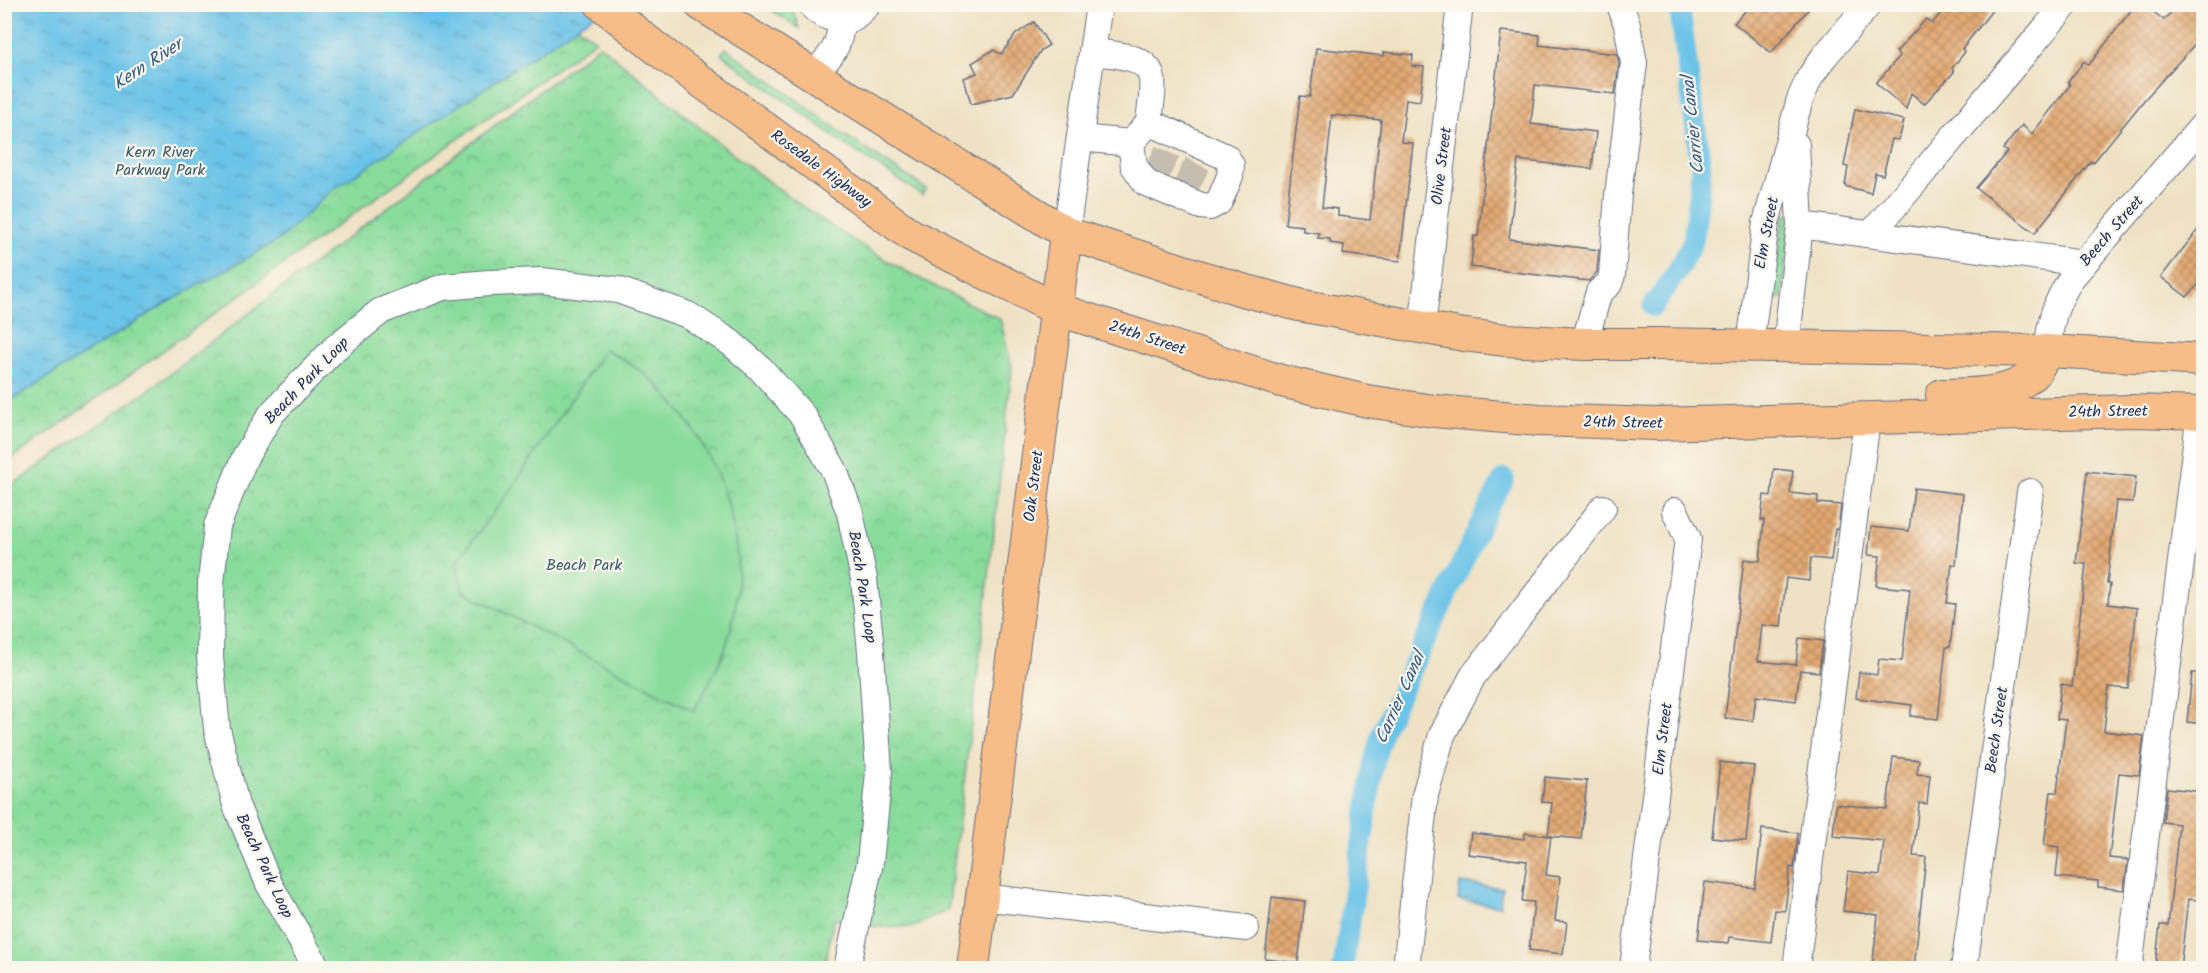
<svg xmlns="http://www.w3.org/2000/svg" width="2208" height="973" viewBox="0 0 2208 973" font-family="Kalam,sans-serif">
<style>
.grass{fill:url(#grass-dots);stroke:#52867d;stroke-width:1.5}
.park{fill:url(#park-crowns);stroke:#52867d;stroke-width:1.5}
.pitch{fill:#8adc9c;stroke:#52867d;stroke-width:1.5}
.water{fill:url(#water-ripples);stroke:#4279a3;stroke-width:1.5}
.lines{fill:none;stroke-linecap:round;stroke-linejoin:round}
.canal{stroke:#6ac3e8;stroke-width:21}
.building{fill:url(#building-cross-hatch);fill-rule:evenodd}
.minor-tunnel{stroke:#c5beb0;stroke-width:26;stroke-dasharray:26 13;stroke-linecap:butt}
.minor-casing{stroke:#656e82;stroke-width:28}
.major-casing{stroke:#656e82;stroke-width:34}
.minor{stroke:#fff;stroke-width:26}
.major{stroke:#f7bd88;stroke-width:32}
.labels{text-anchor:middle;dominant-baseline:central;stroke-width:4.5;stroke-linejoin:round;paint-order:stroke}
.park-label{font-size:16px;fill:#375a6e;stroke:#fbf7ec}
.street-label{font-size:16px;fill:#1b2f5e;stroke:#fbf7ec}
.water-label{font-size:18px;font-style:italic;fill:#335b87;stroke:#fbf7ec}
</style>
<defs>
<pattern id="grass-dots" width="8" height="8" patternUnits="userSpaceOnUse" patternTransform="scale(1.5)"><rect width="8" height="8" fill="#8adc9c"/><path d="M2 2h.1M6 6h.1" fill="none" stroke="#76bd89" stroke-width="1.8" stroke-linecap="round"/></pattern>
<pattern id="park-crowns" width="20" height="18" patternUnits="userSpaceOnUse" patternTransform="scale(1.5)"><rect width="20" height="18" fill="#8adc9c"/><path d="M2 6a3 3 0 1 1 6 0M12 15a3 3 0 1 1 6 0" fill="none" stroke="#76bd89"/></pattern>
<pattern id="water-ripples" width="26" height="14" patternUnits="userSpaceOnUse" patternTransform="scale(1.5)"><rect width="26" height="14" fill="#6ac3e8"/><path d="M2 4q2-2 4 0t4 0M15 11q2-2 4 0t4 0" fill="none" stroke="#569fbf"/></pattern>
<pattern id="building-cross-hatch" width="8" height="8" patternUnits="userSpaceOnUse" patternTransform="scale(1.5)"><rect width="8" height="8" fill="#e3a972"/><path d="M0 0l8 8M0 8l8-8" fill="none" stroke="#b78a61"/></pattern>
</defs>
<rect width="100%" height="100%" fill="#fbf7ec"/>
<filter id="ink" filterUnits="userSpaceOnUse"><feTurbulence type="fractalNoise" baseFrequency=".0167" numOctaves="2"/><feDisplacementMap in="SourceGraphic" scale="12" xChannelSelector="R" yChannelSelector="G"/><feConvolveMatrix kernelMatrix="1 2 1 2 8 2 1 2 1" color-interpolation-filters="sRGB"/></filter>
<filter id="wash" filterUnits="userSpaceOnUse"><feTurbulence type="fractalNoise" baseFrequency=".008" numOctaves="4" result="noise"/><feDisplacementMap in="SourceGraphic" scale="24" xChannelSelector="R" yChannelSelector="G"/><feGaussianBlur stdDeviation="1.35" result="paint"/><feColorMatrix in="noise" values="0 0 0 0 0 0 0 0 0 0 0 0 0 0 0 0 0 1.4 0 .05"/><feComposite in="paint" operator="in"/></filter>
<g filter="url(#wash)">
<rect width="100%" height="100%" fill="#efe2c4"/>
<g class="grass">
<path d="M 726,48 L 846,136 L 926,189 L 922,195 L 846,145 L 721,54 Z"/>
<path d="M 1784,215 L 1791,216 L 1782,298 L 1771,297 Z"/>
</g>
<g class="park">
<path d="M 5,5 L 547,5 L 596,40 L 5,464 Z"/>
<path d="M 763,5 L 791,5 L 799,28 Z"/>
<path d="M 600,45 C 683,114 765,185 856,242 C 902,271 952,295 1000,319 L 1012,368 L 982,638 L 948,910 L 913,927 L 878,927 L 834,919 L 824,968 L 5,968 L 4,491 L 146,392 Z"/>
</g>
<path class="pitch" d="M 605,349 C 622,359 640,368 654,382 C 723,448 757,554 726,646 C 718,669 705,690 694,711 L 463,591 L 456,562 L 511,489 Z"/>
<g class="water">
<path d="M 5,5 L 609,5 L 331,191 L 279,240 L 162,306 L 5,404 Z"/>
<path d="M 1460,883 L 1502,888 L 1500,906 L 1458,900 Z"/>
</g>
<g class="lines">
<g class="canal">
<path d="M 1653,306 L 1677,272 L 1693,241 L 1698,204 L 1701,167 L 1679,4"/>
<path d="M 1343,968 L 1374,762 L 1382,732 L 1486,512 L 1504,479"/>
</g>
</g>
<g id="blocks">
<g class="building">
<path d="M 1752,4 L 1813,4 L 1771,53 L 1734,23 Z"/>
<path d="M 1948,4 L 1997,4 L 1962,49 L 1965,52 L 1952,68 L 1954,72 L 1924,104 L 1911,93 L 1906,109 L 1876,83 L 1900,56 L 1896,52 L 1926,19 L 1932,24 Z"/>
<path d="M 2136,4 L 2143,4 L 2164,20 L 2178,4 L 2204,4 L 2204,34 L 2145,99 L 2093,163 L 2091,161 L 2035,233 L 1976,188 L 2007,152 L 2003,149 L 2022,125 L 2032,134 L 2070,85 L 2068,82 L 2084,61 L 2089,65 Z"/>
<path d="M 1034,22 L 1049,45 L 1041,50 L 1013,94 L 971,104 L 964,78 L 977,73 L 972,63 L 993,50 L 1001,54 L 1016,34 Z"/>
<path d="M 1501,31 L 1540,35 L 1539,45 L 1617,54 L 1619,63 L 1615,94 L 1535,85 L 1531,124 L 1596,132 L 1592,169 L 1518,160 L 1509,239 L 1599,250 L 1597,272 L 1589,281 L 1471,267 L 1474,236 L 1478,236 Z"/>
<path d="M 1316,48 L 1384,56 L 1384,52 L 1413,55 L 1412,66 L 1424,67 L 1420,101 L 1406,99 L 1401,142 L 1413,143 L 1400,261 L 1343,254 L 1344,245 L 1330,243 L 1330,239 L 1318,238 L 1319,233 L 1303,231 L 1303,226 L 1285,224 L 1300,96 L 1310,97 ZM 1332,115 L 1381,120 L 1370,220 L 1338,216 L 1338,209 L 1322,207 Z"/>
<path d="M 1855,109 L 1904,120 L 1899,140 L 1892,139 L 1883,175 L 1875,173 L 1871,193 L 1845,186 L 1848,167 L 1844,166 Z"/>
<path d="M 2204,222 L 2204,278 L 2187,297 L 2161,277 Z"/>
<path d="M 1774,469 L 1793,471 L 1790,493 L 1818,496 L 1818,503 L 1841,505 L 1838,529 L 1835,529 L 1831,560 L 1811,558 L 1809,581 L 1786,578 L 1781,627 L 1762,625 L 1758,661 L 1796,665 L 1799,638 L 1823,641 L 1819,672 L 1800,670 L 1796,701 L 1756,696 L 1753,721 L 1725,718 L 1744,559 L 1760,561 L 1764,520 L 1761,520 L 1764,495 L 1771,496 Z"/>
<path d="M 2087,471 L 2136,477 L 2133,502 L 2116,501 L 2107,584 L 2110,584 L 2108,604 L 2137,608 L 2128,689 L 2109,687 L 2104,731 L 2144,736 L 2139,775 L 2119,773 L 2109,858 L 2128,860 L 2124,890 L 2098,887 L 2098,881 L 2056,877 L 2059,847 L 2044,845 L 2051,792 L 2057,792 L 2066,720 L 2057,719 L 2061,684 L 2072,686 L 2086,564 L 2076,563 Z"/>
<path d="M 1914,488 L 1963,494 L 1956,565 L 1952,564 L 1947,603 L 1955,604 L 1950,647 L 1946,647 L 1938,719 L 1910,716 L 1912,705 L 1856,698 L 1859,672 L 1877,675 L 1879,659 L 1902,661 L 1910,589 L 1876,586 L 1880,556 L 1868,555 L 1871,527 L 1909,531 Z"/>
<path d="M 2192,673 L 2204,673 L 2204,724 L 2187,722 Z"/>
<path d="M 1893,757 L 1919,760 L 1917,774 L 1930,775 L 1927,804 L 1919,803 L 1913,856 L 1926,857 L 1914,969 L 1872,969 L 1878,915 L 1843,911 L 1848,871 L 1880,875 L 1884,841 L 1833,836 L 1836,804 L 1887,809 Z"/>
<path d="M 1720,762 L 1754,766 L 1746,841 L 1712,837 Z"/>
<path d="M 1545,777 L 1587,781 L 1581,839 L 1548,836 L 1552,803 L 1542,802 Z"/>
<path d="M 2167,788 L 2204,792 L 2204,901 L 2188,899 L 2180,969 L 2155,969 L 2160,925 L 2168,925 L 2179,824 L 2163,822 Z"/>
<path d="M 1762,829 L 1798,833 L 1794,868 L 1790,867 L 1785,911 L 1775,910 L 1771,942 L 1729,937 L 1728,943 L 1698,940 L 1705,882 L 1755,888 Z"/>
<path d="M 1471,833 L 1524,839 L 1525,833 L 1551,836 L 1546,875 L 1560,877 L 1555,921 L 1567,922 L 1563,954 L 1529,950 L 1534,902 L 1522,901 L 1527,861 L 1468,854 Z"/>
<path d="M 1272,897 L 1305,901 L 1298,963 L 1265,959 Z"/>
</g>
</g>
</g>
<g filter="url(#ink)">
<use href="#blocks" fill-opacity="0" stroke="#656e82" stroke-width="1.5"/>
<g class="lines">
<g class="minor-tunnel">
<path d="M 1156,175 L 1171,144"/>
<path d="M 1186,187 L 1200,158"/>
</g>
<g class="minor-casing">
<g id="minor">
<path d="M 811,4 C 818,16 841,24 854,17 C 859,14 864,8 868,4"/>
<path d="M 1092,52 C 1111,55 1150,54 1152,80 C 1154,93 1150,109 1149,122"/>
<path d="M 812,75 C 831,57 841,46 841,19"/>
<path d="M 1149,122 L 1226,157 L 1231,165 L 1230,176 L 1219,202 L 1210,207 L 1201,206 L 1146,183 L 1134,166 L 1131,143 Z"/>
<path d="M 1080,138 L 1131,143"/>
<path d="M 1800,225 L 2084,263"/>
<path d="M 1066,233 L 1099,4"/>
<path d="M 1871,234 L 2066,4"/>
<path d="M 1422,328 L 1460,4"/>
<path d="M 1584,344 L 1599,292 L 1609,284 L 1612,275 L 1618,195 L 1634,63 L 1627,25 L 1620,4"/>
<path d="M 1750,345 L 1766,223 L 1800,99 L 1810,77 L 1823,58 L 1869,4"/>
<path d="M 1786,346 L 1800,225 L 1796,145"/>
<path d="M 2047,351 C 2051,319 2054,305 2072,277 L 2204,124"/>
<path d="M 982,897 L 1246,928"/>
<path d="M 317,968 L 269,884 L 236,805 L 217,729 L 210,657 L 211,583 L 217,526 L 245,457 L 272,413 L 335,348 L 381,311 L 443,287 L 489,283 L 542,281 L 618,290 L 688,315 L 731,343 L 760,368 L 803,416 L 834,470 L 850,513 L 864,579 L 871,652 L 879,772 L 870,863 L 847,968"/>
<path d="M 1406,968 L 1425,795 L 1442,735 L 1473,676 L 1603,508"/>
<path d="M 1633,968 L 1688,539 L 1675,511"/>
<path d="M 1796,968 L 1867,419"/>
<path d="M 1964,968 L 2030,492"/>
<path d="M 2129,968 L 2200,413"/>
</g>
</g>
<g class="major-casing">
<g id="major">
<path d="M 601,4 L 661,52 L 911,235 L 1056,309 L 1281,381 L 1367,401 L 1434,411 L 1539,420 L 1655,424 L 2133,411 L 2204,413"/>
<path d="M 700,4 L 1066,233 L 1239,289 L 1299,305 L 1464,335 L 1506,340 L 1584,344 L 1656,344 L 2047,351 L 2204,360"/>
<path d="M 1942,395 C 1971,394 2009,396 2032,375 C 2038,369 2043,358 2047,351"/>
<path d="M 973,968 L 1066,233"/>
</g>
</g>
<use href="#minor" class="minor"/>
<use href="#major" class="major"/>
</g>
</g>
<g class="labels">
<g class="park-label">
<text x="160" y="152">Kern River<tspan x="160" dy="18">Parkway Park</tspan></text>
<text x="584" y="565">Beach Park</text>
</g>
<g class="street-label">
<text transform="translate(1442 166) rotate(-83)">Olive Street</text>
<text transform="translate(821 169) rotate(36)">Rosedale Highway</text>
<text transform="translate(2112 231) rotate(-49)">Beech Street</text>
<text transform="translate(1767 233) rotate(-79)">Elm Street</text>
<text transform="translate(1147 338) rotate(18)">24th Street</text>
<text transform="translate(307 381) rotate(-46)">Beach Park Loop</text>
<text transform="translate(2108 412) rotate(-1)">24th Street</text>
<text transform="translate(1623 423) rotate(1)">24th Street</text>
<text transform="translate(1034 486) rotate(-83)">Oak Street</text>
<text transform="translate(862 587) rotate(81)">Beach Park Loop</text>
<text transform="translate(1997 730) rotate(-82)">Beech Street</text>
<text transform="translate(1663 739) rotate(-83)">Elm Street</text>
<text transform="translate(264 866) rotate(65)">Beach Park Loop</text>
</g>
<g class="water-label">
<text transform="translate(148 65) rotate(-33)">Kern River</text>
<text transform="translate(1694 125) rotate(-96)">Carrier Canal</text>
<text transform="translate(1401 698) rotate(-66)">Carrier Canal</text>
</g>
</g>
<rect width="2208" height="973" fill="none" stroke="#fbf7ec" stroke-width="24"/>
</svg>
